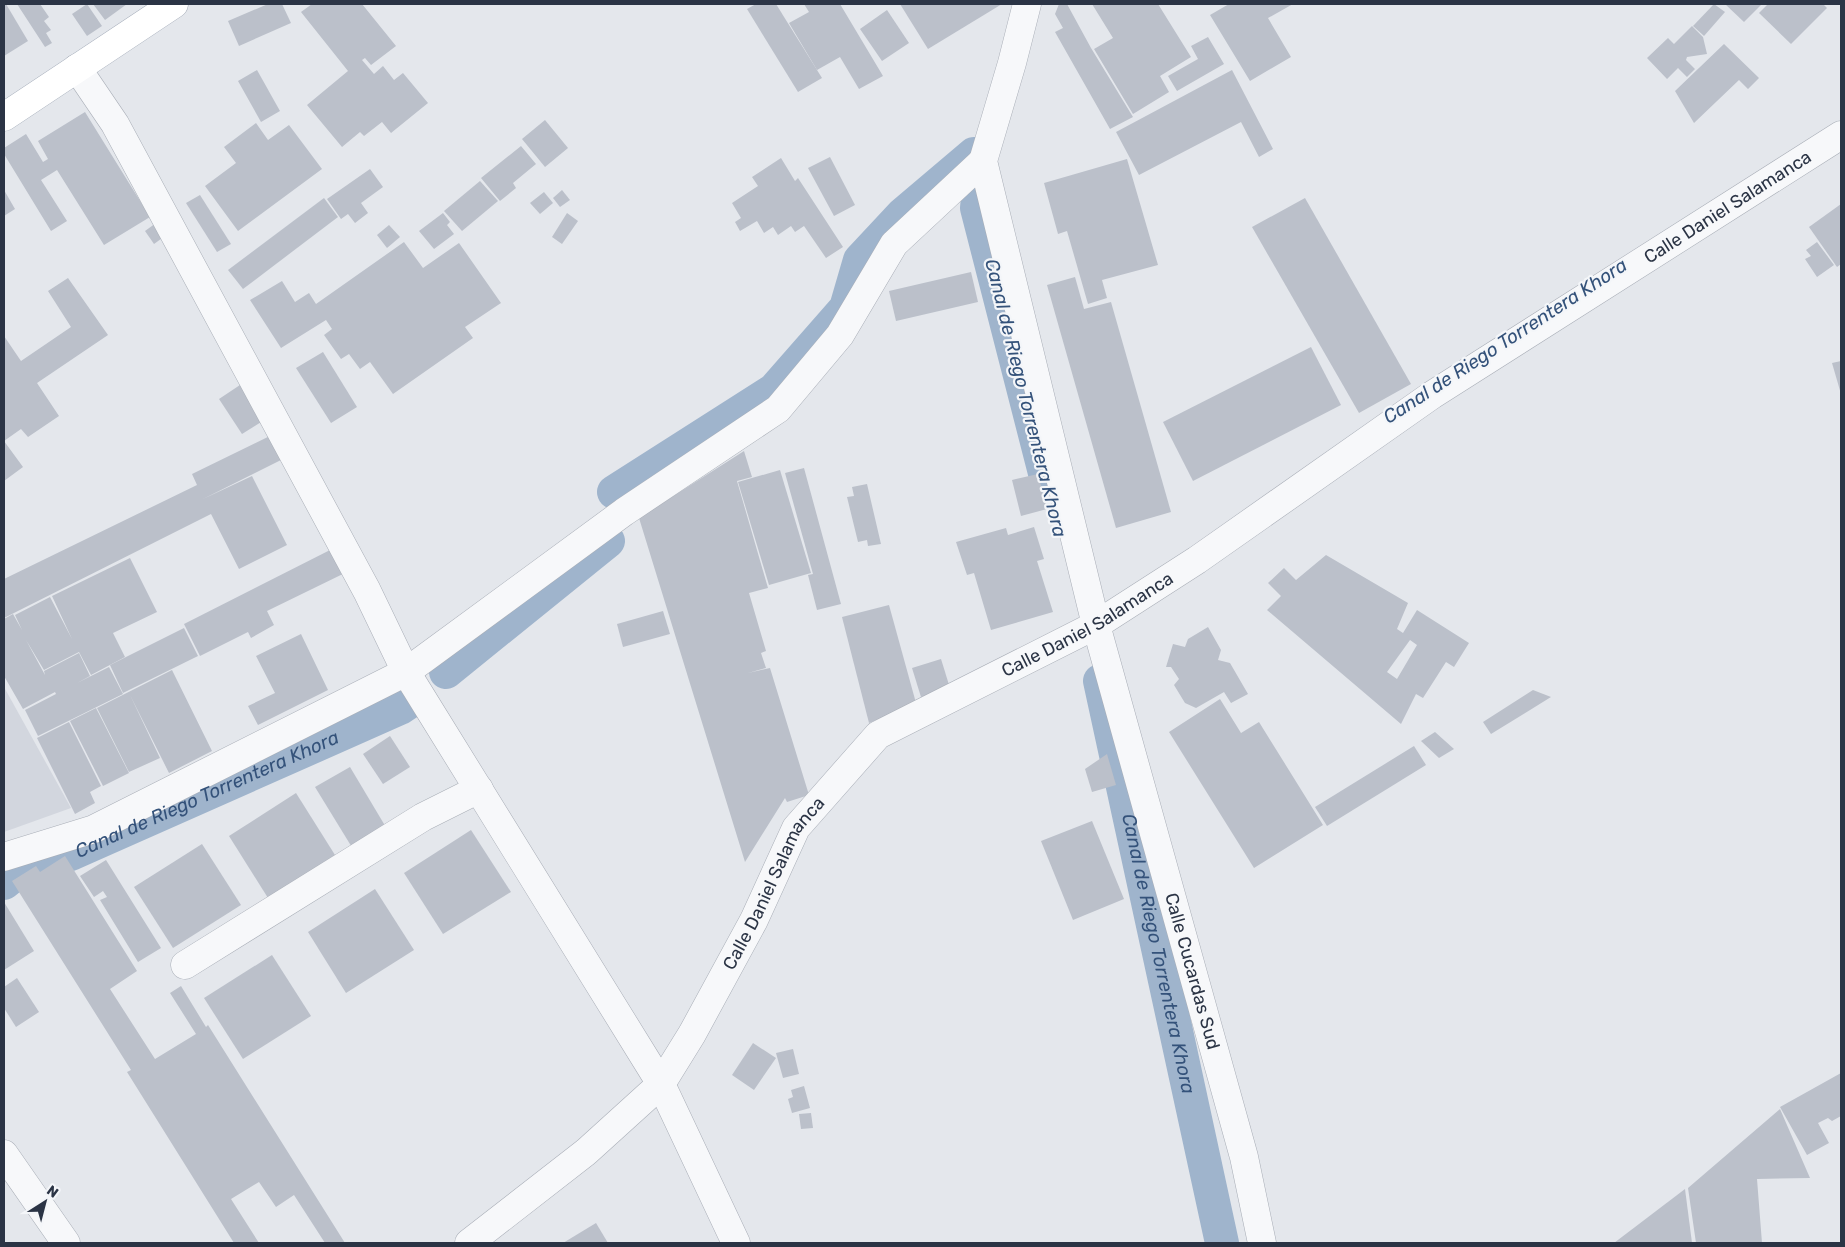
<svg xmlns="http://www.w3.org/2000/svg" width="1845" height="1247" viewBox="0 0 1845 1247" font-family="Rubik,sans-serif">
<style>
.built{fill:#d2d6de}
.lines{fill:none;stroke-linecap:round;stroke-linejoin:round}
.canal{stroke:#9fb4cc;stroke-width:34}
.building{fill:#bbc0ca;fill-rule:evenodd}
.minor-casing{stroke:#a9aeb7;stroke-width:29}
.major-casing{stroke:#a3abb8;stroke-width:29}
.minor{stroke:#f7f8fa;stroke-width:28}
.major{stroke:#fff;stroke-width:28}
.labels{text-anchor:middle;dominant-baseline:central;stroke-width:4.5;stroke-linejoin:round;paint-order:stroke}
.street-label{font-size:18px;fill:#2b3445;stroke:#f4f6f9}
.water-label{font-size:19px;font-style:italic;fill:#34527a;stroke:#f4f6f9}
</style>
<rect width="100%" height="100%" fill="#e4e7ec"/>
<path class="built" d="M 4,687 L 71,808 L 4,832 Z"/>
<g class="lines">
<g class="canal">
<path d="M 978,198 L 977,208 L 1046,477"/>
<path d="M 614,492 L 774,390 L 846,308 L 860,260 L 902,215 L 974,154"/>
<path d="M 446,672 L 608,541"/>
<path id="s1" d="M 1100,681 L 1222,1243"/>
<path id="s2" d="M 4,883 L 14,875 L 73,853 L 400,708 L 409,702"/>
</g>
</g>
<g class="building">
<path d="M 4,4 L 6,4 L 28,41 L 4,56 Z"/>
<path d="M 17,4 L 40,4 L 49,17 L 44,21 L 51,30 L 46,33 L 52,43 L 45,47 Z"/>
<path d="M 87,4 L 102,26 L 87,36 L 72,14 Z"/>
<path d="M 93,4 L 127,4 L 105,20 Z"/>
<path d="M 268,4 L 282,4 L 291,23 L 239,46 L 228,21 Z"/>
<path d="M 312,4 L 362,4 L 396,46 L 371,65 L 365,58 L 362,60 L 374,74 L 383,66 L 394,80 L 403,73 L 428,103 L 391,133 L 382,122 L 364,136 L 360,132 L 342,147 L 307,105 L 348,71 L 301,12 Z"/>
<path d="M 756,4 L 776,4 L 822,78 L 798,92 L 747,9 Z"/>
<path d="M 804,4 L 840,4 L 883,76 L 859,89 L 840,57 L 817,70 L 789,23 L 809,12 Z"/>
<path d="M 900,4 L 1002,4 L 928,49 Z"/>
<path d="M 1059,4 L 1067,4 L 1091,48 L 1133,117 L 1110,129 L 1055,32 L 1063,28 L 1055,14 Z"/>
<path d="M 1092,4 L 1158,4 L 1191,57 L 1160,76 L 1169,92 L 1133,114 L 1094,49 L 1113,38 Z"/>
<path d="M 1229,4 L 1293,4 L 1268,18 L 1291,57 L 1250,81 L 1210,15 Z"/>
<path d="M 1714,4 L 1725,12 L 1704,36 L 1693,26 Z"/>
<path d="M 1725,4 L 1762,4 L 1744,22 Z"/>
<path d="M 1768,4 L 1823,4 L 1827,8 L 1791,44 L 1759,13 Z"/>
<path d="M 887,10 L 909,43 L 882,61 L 860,29 Z"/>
<path d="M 1692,26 L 1703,37 L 1707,54 L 1687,57 L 1686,60 L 1695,69 L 1687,77 L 1678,68 L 1667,79 L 1647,58 L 1668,38 L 1674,44 Z"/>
<path d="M 1208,37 L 1224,64 L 1177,91 L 1168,76 L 1198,59 L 1191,46 Z"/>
<path d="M 1724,44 L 1759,78 L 1748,89 L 1739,80 L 1694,123 L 1675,91 Z"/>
<path d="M 257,70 L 280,111 L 261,122 L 238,81 Z"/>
<path d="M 1232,70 L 1273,149 L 1259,157 L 1241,122 L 1139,175 L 1116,132 Z"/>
<path d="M 85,112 L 150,217 L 104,245 L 57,170 L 41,180 L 67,221 L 51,231 L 4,154 L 4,148 L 26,134 L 43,162 L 48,159 L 38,141 Z"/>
<path d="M 545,120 L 568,148 L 545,167 L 522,139 Z"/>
<path d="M 256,123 L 268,140 L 289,125 L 322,169 L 238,231 L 205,186 L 236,163 L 224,147 Z"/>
<path d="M 521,146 L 536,164 L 513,183 L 516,188 L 500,201 L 481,178 Z"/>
<path d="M 830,157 L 855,205 L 834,216 L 808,168 Z"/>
<path d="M 781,158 L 795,181 L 798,178 L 843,247 L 826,258 L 804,226 L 795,232 L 791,226 L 778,235 L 773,227 L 764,233 L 757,221 L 740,231 L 735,222 L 741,218 L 732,203 L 758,186 L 752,177 Z"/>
<path d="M 1127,159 L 1158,265 L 1102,280 L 1107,298 L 1088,304 L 1067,231 L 1058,234 L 1044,183 Z"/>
<path d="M 370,169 L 383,187 L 361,203 L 368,213 L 355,223 L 348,214 L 341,219 L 327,199 Z"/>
<path d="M 480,181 L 498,201 L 462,231 L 444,211 Z"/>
<path d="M 4,190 L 15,209 L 4,216 Z"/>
<path d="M 562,190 L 570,200 L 560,207 L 553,198 Z"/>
<path d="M 544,192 L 553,203 L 540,214 L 530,203 Z"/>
<path d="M 200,195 L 231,244 L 217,252 L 186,203 Z"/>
<path d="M 324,198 L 338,217 L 243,289 L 228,270 Z"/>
<path d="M 1305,198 L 1411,384 L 1359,413 L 1252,227 Z"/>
<path d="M 1841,204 L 1841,264 L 1837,267 L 1809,227 Z"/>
<path d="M 443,213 L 450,222 L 447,225 L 454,234 L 434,249 L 419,231 Z"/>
<path d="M 567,213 L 578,221 L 562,244 L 552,237 Z"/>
<path d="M 156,223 L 165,236 L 154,244 L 145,231 Z"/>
<path d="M 389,225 L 400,237 L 387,248 L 377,235 Z"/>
<path d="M 404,242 L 423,268 L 459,243 L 501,303 L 465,327 L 473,338 L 393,394 L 370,362 L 360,369 L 349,354 L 341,359 L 324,335 L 332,329 L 326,320 L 281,348 L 250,300 L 282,281 L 295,302 L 309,293 L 316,304 Z"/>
<path d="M 1817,242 L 1834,265 L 1817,277 L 1805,259 L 1811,256 L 1806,250 Z"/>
<path d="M 971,272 L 978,302 L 896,321 L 889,291 Z"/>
<path d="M 1075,277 L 1084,309 L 1111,302 L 1171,512 L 1116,528 L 1047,285 Z"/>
<path d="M 68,278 L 108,335 L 37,383 L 59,416 L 28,437 L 21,429 L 4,441 L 23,467 L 4,481 L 4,336 L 21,361 L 71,327 L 48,291 Z"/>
<path d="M 1311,347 L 1341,405 L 1193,481 L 1163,422 Z"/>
<path d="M 323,352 L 357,407 L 331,423 L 296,368 Z"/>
<path d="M 1841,361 L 1841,394 L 1832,363 Z"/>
<path d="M 243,383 L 266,419 L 242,434 L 219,399 Z"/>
<path d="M 276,433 L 287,457 L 203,499 L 252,476 L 287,545 L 239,569 L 211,514 L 4,618 L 4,579 L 197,485 L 192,474 Z"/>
<path d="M 744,451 L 752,477 L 737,481 L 768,588 L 749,593 L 766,651 L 761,653 L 766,668 L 748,673 L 770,668 L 809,795 L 787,802 L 785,798 L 745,862 L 639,518 Z"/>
<path d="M 804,468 L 841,604 L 817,610 L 808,575 L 813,574 L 785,473 Z"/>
<path d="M 780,470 L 811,573 L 769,585 L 738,482 Z"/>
<path d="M 1038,474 L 1047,509 L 1021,516 L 1012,480 Z"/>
<path d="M 867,484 L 881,544 L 868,546 L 867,540 L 858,542 L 847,497 L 854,496 L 852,487 Z"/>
<path d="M 1034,527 L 1044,559 L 1037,561 L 1053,612 L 991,630 L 974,573 L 967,575 L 956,542 L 1006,528 L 1008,535 Z"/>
<path d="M 336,547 L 349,571 L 267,611 L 274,625 L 251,638 L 248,632 L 200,656 L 184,624 Z"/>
<path d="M 1326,555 L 1408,603 L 1397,629 L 1403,633 L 1417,610 L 1469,643 L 1454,667 L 1446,662 L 1423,698 L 1416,694 L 1401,724 L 1267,610 L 1281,596 L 1268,583 L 1284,568 L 1296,580 ZM 1410,640 L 1417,645 L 1397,679 L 1387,672 Z"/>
<path d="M 130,558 L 157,612 L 113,633 L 125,657 L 91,675 L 79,652 L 44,670 L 26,640 L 45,675 L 44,671 L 79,653 L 90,676 L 77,683 L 109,667 L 123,694 L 38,736 L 25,710 L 56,694 L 55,692 L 23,709 L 4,676 L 4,619 L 13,614 L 22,630 L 15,615 L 50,597 L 72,639 L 52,596 Z"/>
<path d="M 889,605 L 916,703 L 869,723 L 842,617 Z"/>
<path d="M 663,611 L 670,634 L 623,647 L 617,624 Z"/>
<path d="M 1208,627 L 1221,650 L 1218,660 L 1230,663 L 1248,694 L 1231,703 L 1224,692 L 1196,708 L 1185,703 L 1174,685 L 1179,679 L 1171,667 L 1166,667 L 1173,644 L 1185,647 L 1188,639 Z"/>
<path d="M 184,628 L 198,656 L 123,693 L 110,665 Z"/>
<path d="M 301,634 L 328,690 L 258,725 L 248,706 L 275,693 L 256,656 Z"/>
<path d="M 941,659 L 950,688 L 921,697 L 912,668 Z"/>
<path d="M 172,670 L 212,751 L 169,773 L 130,695 L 160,758 L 129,772 L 97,708 Z"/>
<path d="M 1533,690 L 1551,697 L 1491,734 L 1483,722 Z"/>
<path d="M 1220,699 L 1241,733 L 1259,722 L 1323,825 L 1254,868 L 1169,732 Z"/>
<path d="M 96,708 L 129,773 L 103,786 L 70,721 Z"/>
<path d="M 69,722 L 101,786 L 90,792 L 95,803 L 75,814 L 37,738 Z"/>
<path d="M 1435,732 L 1454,749 L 1439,758 L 1421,741 Z"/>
<path d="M 390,736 L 410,767 L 383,784 L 363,754 Z"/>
<path d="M 1414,746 L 1426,765 L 1327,826 L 1315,807 Z"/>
<path d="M 1107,754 L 1116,785 L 1092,792 L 1085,769 Z"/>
<path d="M 350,767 L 387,829 L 353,849 L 315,787 Z"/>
<path d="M 296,793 L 335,855 L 268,898 L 229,836 Z"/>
<path d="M 1092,821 L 1124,899 L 1073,920 L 1041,841 Z"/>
<path d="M 471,830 L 511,892 L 443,934 L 404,873 Z"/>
<path d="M 202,844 L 241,905 L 173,948 L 134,887 Z"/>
<path d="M 65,856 L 137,971 L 110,989 L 155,1059 L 196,1034 L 170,993 L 181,986 L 206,1027 L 208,1025 L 345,1243 L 325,1243 L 294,1195 L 276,1207 L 259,1182 L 231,1199 L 259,1243 L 234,1243 L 127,1072 L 131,1070 L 12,881 L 36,866 L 40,872 Z"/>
<path d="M 106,860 L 161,948 L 138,962 L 100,900 L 107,897 L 103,891 L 94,897 L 80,876 Z"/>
<path d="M 375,889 L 414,950 L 346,993 L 308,932 Z"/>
<path d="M 4,902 L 34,951 L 4,970 Z"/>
<path d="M 272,955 L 311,1016 L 243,1059 L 204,998 Z"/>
<path d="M 17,978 L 39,1012 L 16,1027 L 4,1008 L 4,987 Z"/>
<path d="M 753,1043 L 776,1058 L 754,1090 L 732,1075 Z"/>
<path d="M 793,1049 L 799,1074 L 783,1078 L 776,1053 Z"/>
<path d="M 1841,1073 L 1841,1116 L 1832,1121 L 1828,1118 L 1818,1123 L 1829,1143 L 1807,1155 L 1780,1107 Z"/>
<path d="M 804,1086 L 810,1108 L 792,1113 L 788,1099 L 793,1097 L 791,1090 Z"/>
<path d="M 1780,1109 L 1810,1178 L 1757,1179 L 1762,1243 L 1696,1243 L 1688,1188 Z"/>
<path d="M 811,1113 L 813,1128 L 801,1129 L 799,1114 Z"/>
<path d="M 1685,1189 L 1692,1243 L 1614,1243 Z"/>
<path d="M 596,1223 L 608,1243 L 563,1243 Z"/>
</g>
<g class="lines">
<g class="minor-casing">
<g id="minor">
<path id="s3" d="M 1027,4 L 1012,63 L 983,161 L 1096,625 L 1244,1157 L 1262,1243"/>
<path d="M 77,68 L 115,124 L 367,591 L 406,672 L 661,1084 L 736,1243"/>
<path d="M 4,857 L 94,829 L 406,672 L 624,512 L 778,409 L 840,335 L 894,244 L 983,161"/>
<path d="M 185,965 L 423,817 L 479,789"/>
<path d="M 4,1154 L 66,1243"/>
<path id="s4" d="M 469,1243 L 586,1152 L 661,1084 L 692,1034 L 754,920 L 796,828 L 878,735 L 1096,625 L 1197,560 L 1432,395 L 1841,135"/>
</g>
</g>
<g class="major-casing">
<path id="major" d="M 4,117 L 174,4"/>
</g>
<use href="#minor" class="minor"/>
<use href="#major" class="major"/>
</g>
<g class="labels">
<g class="street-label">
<text stroke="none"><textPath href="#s4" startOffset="1665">Calle Daniel Salamanca</textPath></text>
<text stroke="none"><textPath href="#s4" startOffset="900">Calle Daniel Salamanca</textPath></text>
<text stroke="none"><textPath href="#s4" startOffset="480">Calle Daniel Salamanca</textPath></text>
<text stroke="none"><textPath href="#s3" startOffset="1000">Calle Cucardas Sud</textPath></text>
</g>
<g class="water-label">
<text transform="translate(1505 341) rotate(-33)">Canal de Riego Torrentera Khora</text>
<text transform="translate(1026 398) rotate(76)">Canal de Riego Torrentera Khora</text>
<text stroke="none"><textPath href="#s2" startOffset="222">Canal de Riego Torrentera Khora</textPath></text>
<text stroke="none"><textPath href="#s1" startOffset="279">Canal de Riego Torrentera Khora</textPath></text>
</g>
</g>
<rect width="1845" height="1247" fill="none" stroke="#2b3445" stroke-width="10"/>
<g transform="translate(45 1202) rotate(36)" stroke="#f4f6f9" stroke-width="4" paint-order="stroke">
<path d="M0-4L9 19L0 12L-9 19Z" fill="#2b3445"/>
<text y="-8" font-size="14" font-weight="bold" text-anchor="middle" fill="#2b3445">N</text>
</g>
</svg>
